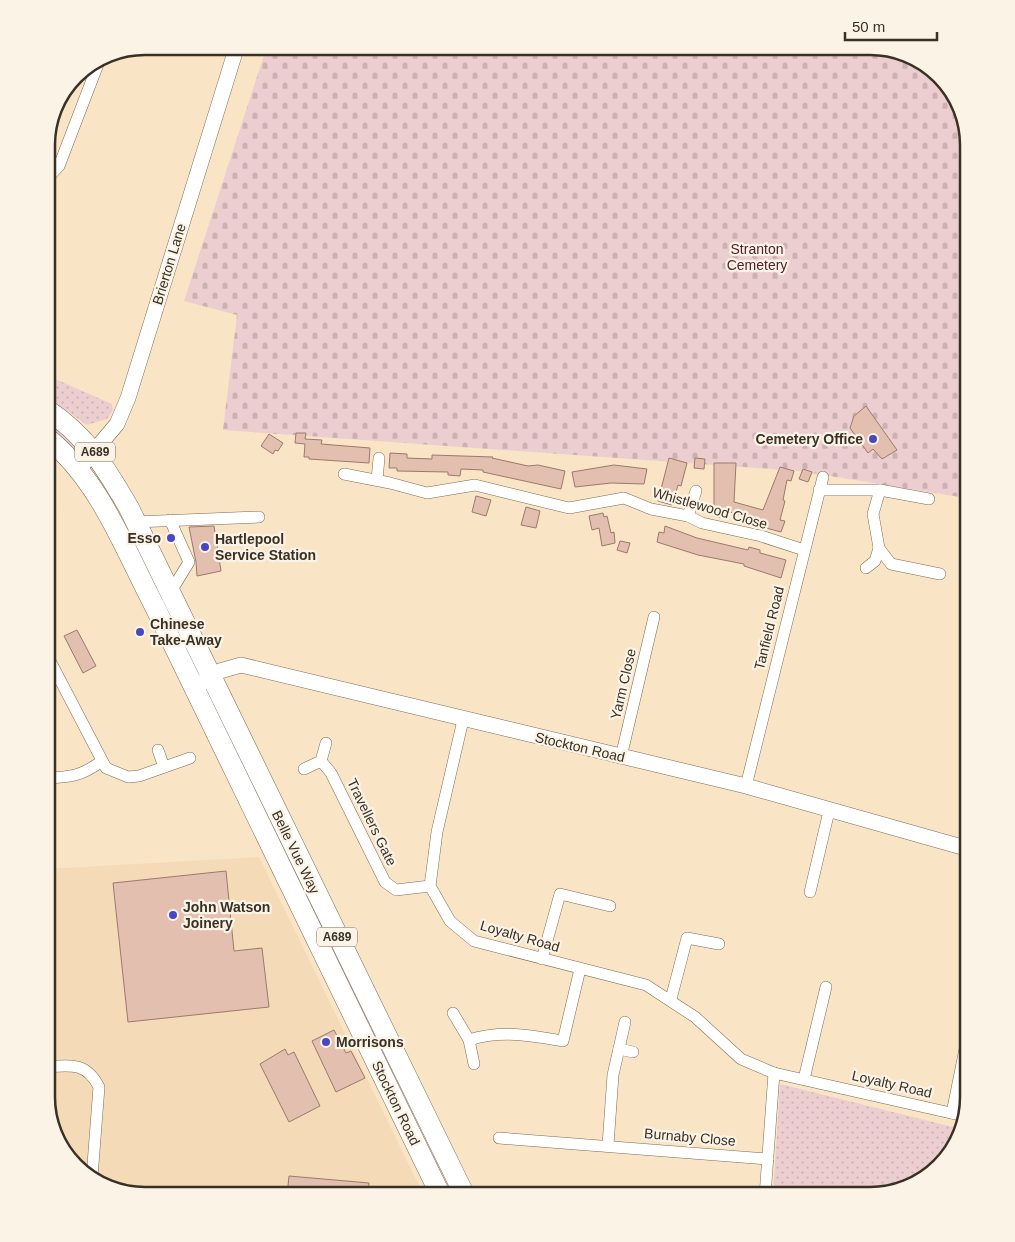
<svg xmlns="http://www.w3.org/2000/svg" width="1015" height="1242" viewBox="0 0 1015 1242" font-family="Helvetica,sans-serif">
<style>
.built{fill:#f4dab6}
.grass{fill:url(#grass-dots)}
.cemetery{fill:url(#cemetery-stones)}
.building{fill:#e3bfb0;stroke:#9b7a6c}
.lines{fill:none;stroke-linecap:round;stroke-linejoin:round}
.street-casing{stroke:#7e6b50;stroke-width:12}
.secondary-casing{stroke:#7e6b50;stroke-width:16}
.highway-casing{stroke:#7e6b50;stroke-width:21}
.street{stroke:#fff;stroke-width:11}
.secondary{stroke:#fff;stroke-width:15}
.highway{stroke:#fff;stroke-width:20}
.poi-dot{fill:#4848be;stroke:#fcf3e7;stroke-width:2}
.labels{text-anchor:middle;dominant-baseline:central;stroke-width:4.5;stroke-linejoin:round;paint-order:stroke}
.shield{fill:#fcf3e7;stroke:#746b5f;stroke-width:1}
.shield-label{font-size:12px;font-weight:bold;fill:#393125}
.park-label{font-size:14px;fill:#542029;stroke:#fcf3e7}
.street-label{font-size:14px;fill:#393125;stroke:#fcf3e7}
.poi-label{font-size:14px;font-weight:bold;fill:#393125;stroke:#fcf3e7;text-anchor:start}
.rim{fill:none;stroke:#393125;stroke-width:2.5}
</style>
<defs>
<pattern id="grass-dots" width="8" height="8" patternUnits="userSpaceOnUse" patternTransform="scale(1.25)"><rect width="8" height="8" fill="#edced0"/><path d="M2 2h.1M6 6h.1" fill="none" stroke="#ccb1b2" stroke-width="1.8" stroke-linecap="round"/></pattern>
<pattern id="cemetery-stones" width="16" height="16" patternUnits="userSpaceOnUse" patternTransform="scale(1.25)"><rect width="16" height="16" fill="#edced0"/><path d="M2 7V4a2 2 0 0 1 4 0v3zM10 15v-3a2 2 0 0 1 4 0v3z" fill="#ccb1b2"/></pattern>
</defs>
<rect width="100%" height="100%" fill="#f9e4c6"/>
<path class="built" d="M 259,857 L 424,1196 L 145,1196 L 101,1185 L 63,1152 L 46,1097 L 46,869 Z"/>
<g class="grass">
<path d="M 46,375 L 112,404 L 113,410 L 107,419 L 87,425 L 46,396 Z"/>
<path d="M 50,422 L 80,448 L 79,454 L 73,452 L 75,450 L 71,446 L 68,448 L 50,427 L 46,429 L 46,423 Z"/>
<path d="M 780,1084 L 961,1129 L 958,1141 L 925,1179 L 870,1196 L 773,1196 Z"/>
</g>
<path class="cemetery" d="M 267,46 L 876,46 L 919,59 L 952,90 L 969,145 L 969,436 L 966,498 L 799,471 L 223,430 L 237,315 L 184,301 Z"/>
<g class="building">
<path d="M 866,406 L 897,450 L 882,459 L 873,449 L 868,453 L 850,428 L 854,416 Z"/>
<path d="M 296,433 L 306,433 L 305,439 L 322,440 L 321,444 L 370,448 L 369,463 L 309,459 L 309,457 L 304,457 L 305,444 L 295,443 Z"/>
<path d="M 269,434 L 283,443 L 278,451 L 275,450 L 273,454 L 261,446 Z"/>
<path d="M 390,453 L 407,454 L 407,458 L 432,459 L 432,455 L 493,457 L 492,458 L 528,466 L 538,465 L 565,471 L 561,489 L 483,472 L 483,470 L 461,469 L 460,476 L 448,475 L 448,472 L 397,471 L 397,468 L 389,468 Z"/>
<path d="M 669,458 L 687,463 L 681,486 L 678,485 L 672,505 L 658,501 Z"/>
<path d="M 695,458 L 705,459 L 704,469 L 694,468 Z"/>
<path d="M 714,463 L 736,463 L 734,502 L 763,510 L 780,467 L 794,471 L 791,481 L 787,480 L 783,500 L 785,501 L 780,520 L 785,521 L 781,532 L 766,528 L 767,522 L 726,511 L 724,518 L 714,516 Z"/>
<path d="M 614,465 L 647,469 L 644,484 L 611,483 L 575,487 L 572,472 Z"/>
<path d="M 803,469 L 812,472 L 808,482 L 799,479 Z"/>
<path d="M 476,496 L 491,500 L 486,516 L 472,512 Z"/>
<path d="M 526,507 L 540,511 L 536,528 L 521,525 Z"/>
<path d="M 603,513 L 604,517 L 607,516 L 611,533 L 614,532 L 615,543 L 602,546 L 599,528 L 592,530 L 589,516 Z"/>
<path d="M 214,526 L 221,571 L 197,576 L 196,562 L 189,527 Z"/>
<path d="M 665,526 L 697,538 L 748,550 L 749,547 L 760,550 L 760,553 L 786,560 L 781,578 L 744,566 L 744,564 L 698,555 L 657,542 L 659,532 L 664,533 Z"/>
<path d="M 620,541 L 630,543 L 627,553 L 617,550 Z"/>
<path d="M 77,630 L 96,666 L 83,673 L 64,636 Z"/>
<path d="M 226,871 L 234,951 L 262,948 L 269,1007 L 128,1022 L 113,883 Z"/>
<path d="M 334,1030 L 346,1053 L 351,1051 L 365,1078 L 336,1092 L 312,1041 Z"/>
<path d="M 285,1049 L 288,1055 L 294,1052 L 320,1106 L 289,1122 L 260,1064 Z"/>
<path d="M 289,1176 L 369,1183 L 368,1196 L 287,1196 Z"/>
</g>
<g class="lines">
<g class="street-casing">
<g id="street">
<path d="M 46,180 L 59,166 L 100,59"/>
<path d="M 344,474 L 390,483 L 427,493 L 475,485 L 569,508 L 624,498 L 651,509 L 688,516 L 702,523 L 761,536 L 804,550"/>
<path d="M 377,480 L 379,458"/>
<path d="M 819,490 L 880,490 L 929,499"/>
<path d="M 880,490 L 873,514 L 879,548 L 891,564 L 940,574"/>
<path d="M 688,516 L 696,491"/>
<path d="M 170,520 L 189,562 L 170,593"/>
<path d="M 135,522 L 259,517"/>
<path d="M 866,568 L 875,561 L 879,548"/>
<path d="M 46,653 L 106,768 L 128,777 L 139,776 L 190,758"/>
<path d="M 463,720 L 437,832 L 430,886 L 450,921 L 474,941 L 646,985 L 695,1017 L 741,1059 L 774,1073 L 964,1116"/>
<path d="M 158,750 L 164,767"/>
<path d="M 621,757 L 654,617"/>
<path d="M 321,761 L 331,773 L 385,882 L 396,890 L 430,886"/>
<path d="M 304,769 L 321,761 L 326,743"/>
<path d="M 46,778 C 72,777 81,776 102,761"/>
<path d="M 746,786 L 823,477"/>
<path d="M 810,892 L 829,811"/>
<path d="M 542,959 L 560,894 L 610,906"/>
<path d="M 671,999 L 687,938 L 719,944"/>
<path d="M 453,1013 L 469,1040 L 474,1064"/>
<path d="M 469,1040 C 501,1030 529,1035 563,1041 L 580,969"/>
<path d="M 619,1049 L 633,1052"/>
<path d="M 46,1067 C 71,1065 86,1062 99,1087 L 92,1177"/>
<path d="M 804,1079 L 826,987"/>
<path d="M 952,1113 L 969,1029"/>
<path d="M 499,1138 L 768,1159"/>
<path d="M 608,1145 L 613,1075 L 625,1022"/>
<path d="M 765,1196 L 774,1073"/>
</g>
</g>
<g class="secondary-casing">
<g id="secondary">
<path d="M 79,469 L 117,424 L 128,398 L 237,46"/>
<path d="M 203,682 L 220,671 L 241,665 L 746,786 L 969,849"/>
</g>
</g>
<g class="highway-casing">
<g id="highway">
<path d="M 46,409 C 87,436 105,467 129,508 L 465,1196"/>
<path d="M 46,437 C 100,480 124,548 155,607 L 441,1196"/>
</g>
</g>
<use href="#street" class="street"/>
<use href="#secondary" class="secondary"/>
<use href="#highway" class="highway"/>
</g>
<g class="poi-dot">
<circle cx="873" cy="439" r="5"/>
<circle cx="171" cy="538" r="5"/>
<circle cx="205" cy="547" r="5"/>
<circle cx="140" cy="632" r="5"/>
<circle cx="173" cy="915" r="5"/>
<circle cx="326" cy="1042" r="5"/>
</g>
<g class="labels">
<g class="shield">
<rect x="75" y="442.5" width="40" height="19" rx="4"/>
<rect x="317" y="927.5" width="40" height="19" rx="4"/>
</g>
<g class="shield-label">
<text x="95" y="452">A689</text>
<text x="337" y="937">A689</text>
</g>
<g class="park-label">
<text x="757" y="249">Stranton<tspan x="757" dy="16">Cemetery</tspan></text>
</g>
<g class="street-label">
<text transform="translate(169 264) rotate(-73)">Brierton Lane</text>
<text transform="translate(710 508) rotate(16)">Whistlewood Close</text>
<text transform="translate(769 628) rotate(-76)">Tanfield Road</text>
<text transform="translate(623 684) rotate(-77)">Yarm Close</text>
<text transform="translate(580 747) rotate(13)">Stockton Road</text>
<text transform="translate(372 822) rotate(64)">Travellers Gate</text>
<text transform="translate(296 852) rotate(64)">Belle Vue Way</text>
<text transform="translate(520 936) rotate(16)">Loyalty Road</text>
<text transform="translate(892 1084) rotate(13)">Loyalty Road</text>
<text transform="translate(396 1103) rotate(64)">Stockton Road</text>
<text transform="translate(690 1137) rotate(5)">Burnaby Close</text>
</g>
<g class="poi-label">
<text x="863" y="439" text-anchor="end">Cemetery Office</text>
<text x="161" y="538" text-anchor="end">Esso</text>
<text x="215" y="539">Hartlepool<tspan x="215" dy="16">Service Station</tspan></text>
<text x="150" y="624">Chinese<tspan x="150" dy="16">Take-Away</tspan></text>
<text x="183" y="907">John Watson<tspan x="183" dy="16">Joinery</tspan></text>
<text x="336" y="1042">Morrisons</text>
</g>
</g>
<path d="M0 0H1015V1242H0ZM145 55H870A90 90 0 0 1 960 145V1097A90 90 0 0 1 870 1187H145A90 90 0 0 1 55 1097V145A90 90 0 0 1 145 55Z" fill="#fcf3e7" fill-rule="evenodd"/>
<path class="rim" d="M145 55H870A90 90 0 0 1 960 145V1097A90 90 0 0 1 870 1187H145A90 90 0 0 1 55 1097V145A90 90 0 0 1 145 55Z"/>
<path d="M845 32v8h92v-8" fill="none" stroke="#393125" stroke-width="2.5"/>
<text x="852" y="32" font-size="15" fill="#393125" stroke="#fcf3e7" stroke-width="4" paint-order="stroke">50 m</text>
</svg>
